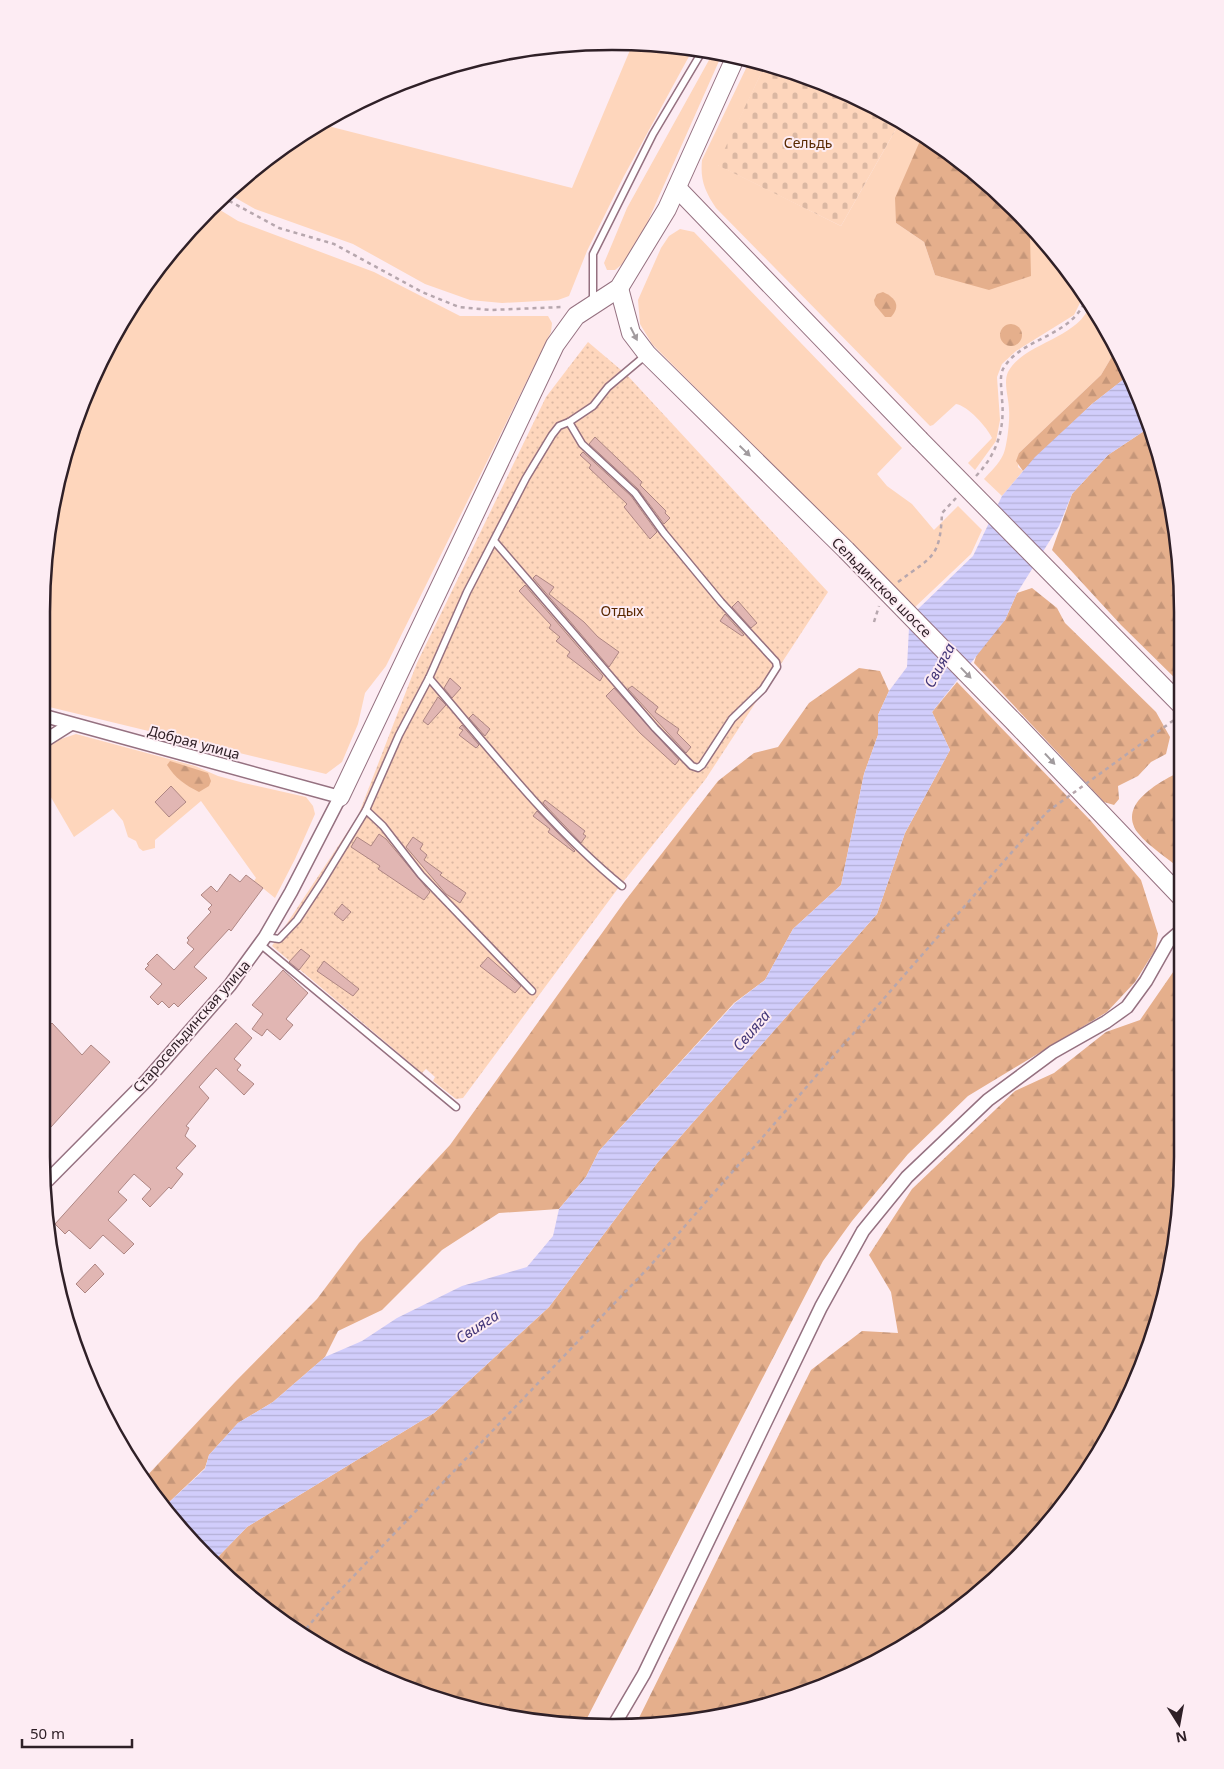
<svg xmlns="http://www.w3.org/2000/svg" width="1224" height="1769" viewBox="0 0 1224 1769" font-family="'Noto Sans',sans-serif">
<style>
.grass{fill:#fed6bc}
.forest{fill:url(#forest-firs)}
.cemetery{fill:url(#cemetery-stones)}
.park{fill:url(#park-dots)}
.water{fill:url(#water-rules)}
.building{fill:#e1b6b3;stroke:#ae8683}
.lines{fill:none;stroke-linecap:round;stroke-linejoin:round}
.lane-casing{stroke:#957180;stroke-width:9}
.street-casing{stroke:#957180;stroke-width:15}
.secondary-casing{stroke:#957180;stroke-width:20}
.path{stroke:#b7a7ae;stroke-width:2.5;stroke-dasharray:4 4;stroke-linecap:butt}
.lane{stroke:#fff;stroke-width:6}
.street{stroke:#fff;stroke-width:12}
.secondary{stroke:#fff;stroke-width:18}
.secondary-bridge-casing{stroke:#957180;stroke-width:20;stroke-linecap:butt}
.path-bridge{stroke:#b7a7ae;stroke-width:2.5;stroke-dasharray:4 4;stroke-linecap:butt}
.secondary-bridge{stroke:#fff;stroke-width:18}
.oneway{fill:#a19b9e}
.labels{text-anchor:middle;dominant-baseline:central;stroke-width:4;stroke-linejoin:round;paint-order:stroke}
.park-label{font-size:14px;fill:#592800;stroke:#fdecf3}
.street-label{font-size:14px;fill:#2f2027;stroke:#fdecf3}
.water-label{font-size:15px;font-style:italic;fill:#433678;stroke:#fdecf3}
.rim{fill:none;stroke:#2f2027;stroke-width:2.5}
</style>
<defs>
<pattern id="forest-firs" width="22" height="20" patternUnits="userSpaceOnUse" patternTransform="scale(1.25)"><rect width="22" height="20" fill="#e5af8c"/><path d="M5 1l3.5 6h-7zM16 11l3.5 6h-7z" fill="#c59679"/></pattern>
<pattern id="cemetery-stones" width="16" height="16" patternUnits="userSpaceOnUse" patternTransform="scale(1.25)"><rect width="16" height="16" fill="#fed6bc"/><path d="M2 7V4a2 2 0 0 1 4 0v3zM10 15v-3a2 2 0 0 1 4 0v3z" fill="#dab7a2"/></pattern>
<pattern id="park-dots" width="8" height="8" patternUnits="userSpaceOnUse" patternTransform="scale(1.25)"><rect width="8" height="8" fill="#fed6bc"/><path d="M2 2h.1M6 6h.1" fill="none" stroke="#dab7a2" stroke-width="1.8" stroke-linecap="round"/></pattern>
<pattern id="water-rules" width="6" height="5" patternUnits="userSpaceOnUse" patternTransform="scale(1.25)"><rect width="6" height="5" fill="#d1cdfb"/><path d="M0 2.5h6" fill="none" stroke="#b4b0d7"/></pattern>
</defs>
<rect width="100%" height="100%" fill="#fdecf3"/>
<g class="grass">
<path d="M 633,43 L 693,49 L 624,176 L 587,251 L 569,296 L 558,300 L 502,303 L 470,300 L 425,284 L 353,244 L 255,209 L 227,193 L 295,137 L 320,124 L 572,188 Z"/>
<path d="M 714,51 L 723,52 L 644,230 L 626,261 L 615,270 L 607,270 L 604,263 L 607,256 L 627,208 Z"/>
<path d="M 750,60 L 765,65 L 718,165 L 841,226 L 900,122 L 923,134 L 896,223 L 924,242 L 935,275 L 1030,237 L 1034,230 L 1065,265 L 1084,295 L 1074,315 L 1016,351 L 1002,364 L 997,377 L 1000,420 L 996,441 L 975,470 L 968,463 L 992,438 C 987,427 968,406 956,404 L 933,425 L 930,426 L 716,208 C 705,191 700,180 702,160 Z"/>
<path d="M 212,205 L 238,221 L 374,272 L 460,316 L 548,316 L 552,323 L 551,332 L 386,666 L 365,693 L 358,724 L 342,762 L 326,774 L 41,705 L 41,612 L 52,501 L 100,359 L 159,265 Z"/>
<path d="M 680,229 L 694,232 L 902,448 L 877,474 L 887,486 L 912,504 L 934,530 L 958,506 L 982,530 L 971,554 L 914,608 L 652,344 L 640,324 L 638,300 L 661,248 L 669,236 Z"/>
<path d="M 1090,305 L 1117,348 L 1101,375 L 1019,453 L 1018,467 L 1023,471 L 1002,496 L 984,479 C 990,472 999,464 1003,455 C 1007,448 1010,419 1009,410 C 1009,398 1003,383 1008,372 C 1023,343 1078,339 1090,305 Z"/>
<path d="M 76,734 L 195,766 L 218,776 L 244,783 L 306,797 L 313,806 L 315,814 L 295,859 L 275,898 L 254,881 L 256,878 L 201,801 L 155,840 L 155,848 L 143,851 L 139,848 L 136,841 L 128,837 L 123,821 L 113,809 L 74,837 L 41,780 L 41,751 L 61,739 Z"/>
</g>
<g class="forest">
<path d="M 923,134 L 1016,209 L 1034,230 L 1030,237 L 1031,276 L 989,290 L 935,275 L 924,242 L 896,223 L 895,198 Z"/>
<path d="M 883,292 C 896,298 901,306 891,317 L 885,317 L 875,305 L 874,300 L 877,294 Z"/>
<circle cx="1011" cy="335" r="11"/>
<path d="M 1117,348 L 1124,359 L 1128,376 L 1092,404 L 1023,471 L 1016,461 L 1019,453 L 1101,375 Z"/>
<path d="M 1147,429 L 1172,501 L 1183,631 L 1180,634 L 1183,640 L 1183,686 L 1121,625 L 1052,550 L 1072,494 L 1108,455 Z"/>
<path d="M 1032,588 L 1057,608 L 1065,623 L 1156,712 L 1170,737 L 1166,754 L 1151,762 L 1138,776 L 1118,786 L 1119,799 L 1114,805 L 1104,802 L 974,663 L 977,653 L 1005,620 L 1017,593 Z"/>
<path d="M 859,668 L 880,671 L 889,691 L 878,715 L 878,735 L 864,774 L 841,885 L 793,929 L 765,980 L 734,1003 L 599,1151 L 586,1177 L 559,1209 L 499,1213 L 442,1250 L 382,1310 L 338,1331 L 325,1357 L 273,1402 L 238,1423 L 209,1455 L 205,1468 L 165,1506 L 143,1480 L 235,1382 L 317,1299 L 359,1243 L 450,1145 L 625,901 L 718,781 L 754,753 L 778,747 L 809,703 Z"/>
<path d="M 957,682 L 1091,821 L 1141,880 L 1158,934 L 1155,950 L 1135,982 L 1107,1012 L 968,1096 L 908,1154 L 852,1221 L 823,1261 L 584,1724 L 538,1723 L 393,1684 L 295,1632 L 236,1586 L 214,1561 L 247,1527 L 434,1413 L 549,1307 L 658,1162 L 877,914 L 905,833 L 950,750 L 932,712 Z"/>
<path d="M 170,761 L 208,773 L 211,781 L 209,786 L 199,792 C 185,785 175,778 167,765 Z"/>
<path d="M 1183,770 L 1183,871 C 1170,860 1148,846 1138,833 C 1116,803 1162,781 1183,770 Z"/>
<path d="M 1183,963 L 1183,1157 L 1172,1269 L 1139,1376 L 1086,1474 L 1015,1561 L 959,1610 L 865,1669 L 723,1717 L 649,1727 L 635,1726 L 811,1370 L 862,1331 L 898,1333 L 891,1292 L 869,1255 L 912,1189 L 1015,1091 L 1054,1073 L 1106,1032 L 1140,1020 L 1178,965 Z"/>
</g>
<path class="cemetery" d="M 765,65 L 831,85 L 900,122 L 841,226 L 717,165 Z"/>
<path class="park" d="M 588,342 L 627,375 L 828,592 L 705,780 L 619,887 L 463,1098 L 456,1099 L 433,1081 L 435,1077 L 426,1069 L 422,1073 L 272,946 L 358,816 L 417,663 L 546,397 Z"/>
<path class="water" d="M 1129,375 L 1147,429 L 1108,455 L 1072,494 L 1059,526 L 1017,593 L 1005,620 L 932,712 L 950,750 L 905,833 L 877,914 L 658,1162 L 549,1307 L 434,1413 L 247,1527 L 214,1561 L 165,1506 L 205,1469 L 209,1455 L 238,1423 L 273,1402 L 325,1357 L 362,1341 L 397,1318 L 462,1286 L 527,1267 L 553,1236 L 559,1209 L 586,1177 L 599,1151 L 735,1003 L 765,980 L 793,929 L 841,885 L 864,774 L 878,735 L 878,715 L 889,691 L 907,667 L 909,628 L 917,610 L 973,556 L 1002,496 L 1035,457 L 1092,404 Z"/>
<g class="building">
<path d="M 595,437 L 642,482 L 640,485 L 666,511 L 665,513 L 670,518 L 664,524 L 638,489 L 589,444 Z"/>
<path d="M 583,452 L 631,496 L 657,532 L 650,539 L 624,507 L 627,504 L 589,468 L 591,465 L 580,455 Z"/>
<path d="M 536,575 L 554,587 L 549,594 L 584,622 L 598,637 L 619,652 L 609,667 L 533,578 Z"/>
<path d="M 525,585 L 603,676 L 600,681 L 567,656 L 570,652 L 556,641 L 560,637 L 549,628 L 551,625 L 519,591 Z"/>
<path d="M 738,601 L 757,623 L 751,628 L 732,607 Z"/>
<path d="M 725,614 L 744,635 L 742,636 L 720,621 Z"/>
<path d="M 450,678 L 461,688 L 452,698 L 444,688 Z"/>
<path d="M 632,686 L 658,707 L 655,712 L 679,729 L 677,733 L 691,747 L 686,753 L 628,689 Z"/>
<path d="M 614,688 L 679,760 L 675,765 L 640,733 L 606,696 Z"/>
<path d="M 438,697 L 446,705 L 428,725 L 423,721 Z"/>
<path d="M 473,714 L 490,729 L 485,736 L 469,718 Z"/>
<path d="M 462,725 L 479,745 L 476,748 L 459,735 L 463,730 L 459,728 Z"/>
<path d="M 171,786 L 186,802 L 169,817 L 155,802 Z"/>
<path d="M 545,800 L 585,831 L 583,834 L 586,836 L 581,843 L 543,803 Z"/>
<path d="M 537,811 L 575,851 L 574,852 L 548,832 L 550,829 L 533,816 Z"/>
<path d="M 379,834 L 386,839 L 430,892 L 424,900 L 378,869 L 380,866 L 351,847 L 357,837 L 371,846 Z"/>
<path d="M 413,837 L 423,844 L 420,849 L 427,855 L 424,860 L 442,873 L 440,875 L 466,893 L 460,903 L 446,894 L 406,847 Z"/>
<path d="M 230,874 L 240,882 L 246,875 L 263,888 L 231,931 L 229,929 L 194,967 L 207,978 L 178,1007 L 174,1003 L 169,1008 L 162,1001 L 158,1005 L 150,997 L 162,984 L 145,969 L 149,965 L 147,964 L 157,954 L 174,970 L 194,949 L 187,943 L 189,940 L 187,938 L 211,912 L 208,909 L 212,905 L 201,895 L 211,886 L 217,892 Z"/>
<path d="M 342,904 L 351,912 L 343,921 L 334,914 Z"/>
<path d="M 301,949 L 310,956 L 299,970 L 289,962 Z"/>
<path d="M 488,957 L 521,986 L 515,993 L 480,966 Z"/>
<path d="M 324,961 L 359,989 L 353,996 L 317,971 Z"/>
<path d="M 283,970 L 308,993 L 286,1019 L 293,1025 L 280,1040 L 267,1029 L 262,1036 L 252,1029 L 263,1014 L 252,1005 Z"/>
<path d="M 52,1023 L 82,1055 L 91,1045 L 110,1062 L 41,1138 L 41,1043 L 47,1036 L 43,1032 Z"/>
<path d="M 236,1023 L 252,1038 L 234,1059 L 241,1065 L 237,1070 L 254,1084 L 244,1095 L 216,1068 L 199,1087 L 209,1098 L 186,1126 L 189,1128 L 185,1136 L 196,1146 L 176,1168 L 183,1174 L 171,1189 L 169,1187 L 150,1207 L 142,1199 L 151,1189 L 134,1174 L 118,1192 L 127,1200 L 108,1220 L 134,1244 L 124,1254 L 103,1235 L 90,1249 L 69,1230 L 65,1234 L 55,1224 Z"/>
<path d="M 95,1264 L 104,1274 L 85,1293 L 76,1284 Z"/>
</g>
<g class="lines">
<g class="lane-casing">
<g id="lane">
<path d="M 593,301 L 593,254 L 653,134 L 703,50"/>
<path d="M 495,542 L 655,728 L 692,766 L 698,768 L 702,765 L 732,719 L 763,689 L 777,667 L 776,662 L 721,602 L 664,533 L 635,493 L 582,444 L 569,422 L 593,406 L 608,387 L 646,355"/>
<path d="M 429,678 C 490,749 549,826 622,886"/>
<path d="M 366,810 L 383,826 L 421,875 L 532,991"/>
<path d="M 265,937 L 279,939 L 297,920 L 322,882 L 366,810 L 399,735 L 429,678 L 467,592 L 526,478 L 552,435 L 559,426 L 569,422"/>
<path d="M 260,944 L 456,1107"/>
</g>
</g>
<g class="street-casing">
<g id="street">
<path d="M 41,715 L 340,797 L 291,892 L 265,937 L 230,985 L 147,1080 L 45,1183"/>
<path d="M 41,743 L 71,724"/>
<path d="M 614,1725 L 644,1674 L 821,1307 L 863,1231 L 907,1177 L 988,1100 L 1053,1052 L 1106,1022 L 1127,1007 L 1146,981 L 1168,942 L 1183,929"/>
</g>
</g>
<g class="secondary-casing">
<g id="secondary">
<path d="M 677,188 L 919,439"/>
<path d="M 619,288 L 631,333 L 647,354 L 846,550"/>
<path d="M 1016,724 L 1183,899"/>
<path d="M 340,797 L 555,345 L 576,316 L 619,288 L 667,209 L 736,56"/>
</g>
</g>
<g class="path">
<path d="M 222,197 L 279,228 L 334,244 L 422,292 L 459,307 L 491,310 L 563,307"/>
<path d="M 976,476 C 997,454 1005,429 1002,399 C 1002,391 999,377 1003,369 C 1021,337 1071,338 1086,299"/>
<path d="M 898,582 C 932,556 940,559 942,513 L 956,498"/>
<path d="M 874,622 L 879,606"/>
<path d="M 301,1635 L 326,1605"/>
</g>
<use href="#lane" class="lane"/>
<use href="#street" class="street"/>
<use href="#secondary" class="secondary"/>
<g class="secondary-bridge-casing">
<g id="secondary-bridge">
<path d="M 919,439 L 1183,707"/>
<path d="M 846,550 L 1016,724"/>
</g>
</g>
<path class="path-bridge" d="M 326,1605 L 650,1266 L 1047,812 L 1174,720"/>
<use href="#secondary-bridge" class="secondary-bridge"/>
</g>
<defs><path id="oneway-solid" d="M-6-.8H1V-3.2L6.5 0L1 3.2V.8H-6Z" transform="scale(1.25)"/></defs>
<g class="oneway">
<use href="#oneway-solid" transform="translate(634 334) rotate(63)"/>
<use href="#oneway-solid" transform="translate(745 451) rotate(44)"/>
<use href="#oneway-solid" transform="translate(966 673) rotate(46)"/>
<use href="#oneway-solid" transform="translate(1050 759) rotate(47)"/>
</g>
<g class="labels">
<g class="park-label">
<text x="808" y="142">Сельдь</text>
<text x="622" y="610">Отдых</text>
</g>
<g class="street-label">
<text transform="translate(882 587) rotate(45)">Сельдинское шоссе</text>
<text transform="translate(194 742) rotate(15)">Добрая улица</text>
<text transform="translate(191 1026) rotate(-49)">Старосельдинская улица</text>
</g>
<g class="water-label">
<text transform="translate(939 665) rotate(-62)">Свияга</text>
<text transform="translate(751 1030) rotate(-49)">Свияга</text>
<text transform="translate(477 1326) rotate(-33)">Свияга</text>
</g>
</g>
<path d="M0 0H1224V1769H0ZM612 50H612A562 562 0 0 1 1174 612V1157A562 562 0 0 1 612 1719H612A562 562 0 0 1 50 1157V612A562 562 0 0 1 612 50Z" fill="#fdecf3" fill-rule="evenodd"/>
<path class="rim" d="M612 50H612A562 562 0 0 1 1174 612V1157A562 562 0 0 1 612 1719H612A562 562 0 0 1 50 1157V612A562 562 0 0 1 612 50Z"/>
<g transform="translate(1179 1724) rotate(169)" stroke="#fdecf3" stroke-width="4" paint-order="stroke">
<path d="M0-4L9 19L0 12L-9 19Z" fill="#2f2027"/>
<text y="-8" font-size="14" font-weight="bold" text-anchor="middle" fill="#2f2027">N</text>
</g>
<path d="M22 1739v8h110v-8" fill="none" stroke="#2f2027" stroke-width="2.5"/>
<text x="30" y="1739" font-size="15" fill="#2f2027" stroke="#fdecf3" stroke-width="4" paint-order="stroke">50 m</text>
</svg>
